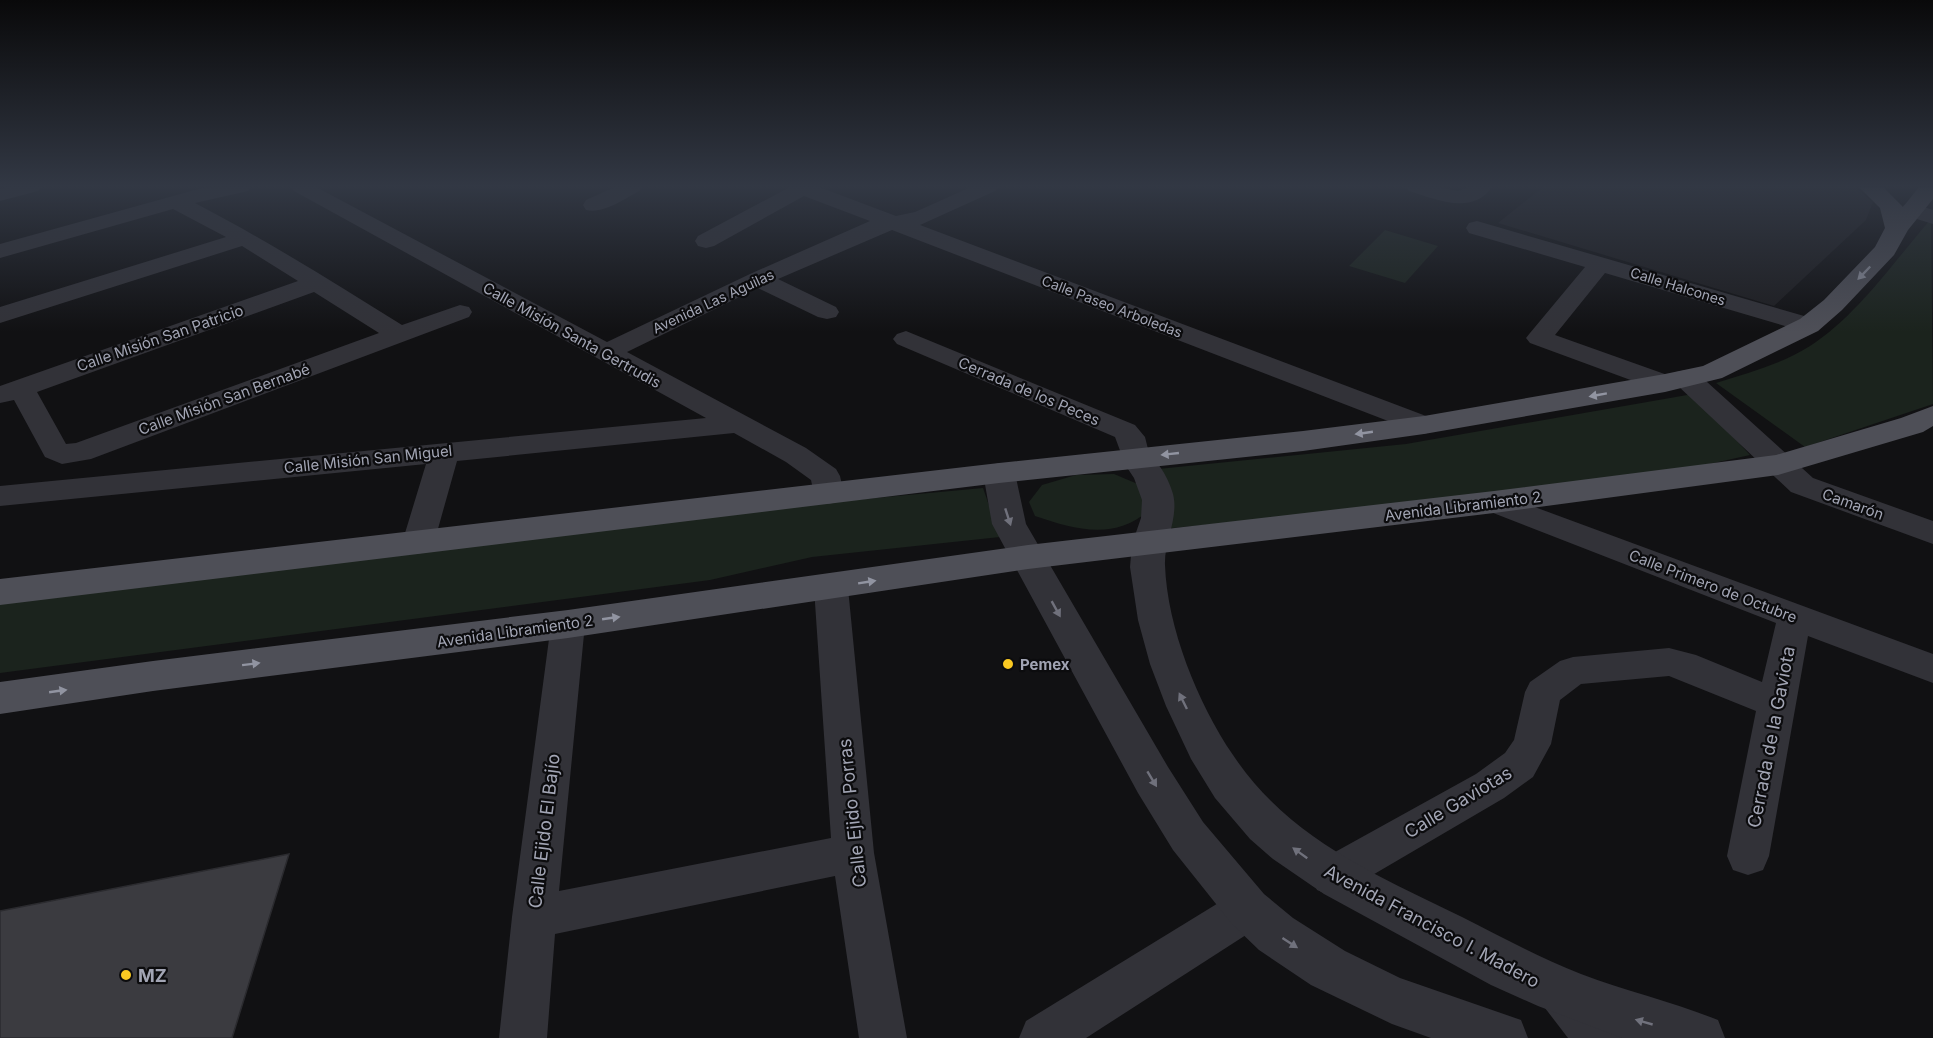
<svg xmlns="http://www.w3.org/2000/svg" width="1933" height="1038" viewBox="0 0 1933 1038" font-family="Inter,sans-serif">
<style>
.built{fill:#1d1d20}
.green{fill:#1b231d}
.building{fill:#3b3b40;stroke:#2b2b2f;stroke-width:1.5}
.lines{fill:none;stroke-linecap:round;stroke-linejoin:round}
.minor{fill:#323238;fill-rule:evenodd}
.tertiary{fill:#323238;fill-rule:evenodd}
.primary{fill:#4e4f57;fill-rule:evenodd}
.oneway{fill:#9194a1}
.oneway2{fill:#70717c}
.poi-dot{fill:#fac922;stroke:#0c0c0e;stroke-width:2}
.labels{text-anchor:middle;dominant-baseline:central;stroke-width:4.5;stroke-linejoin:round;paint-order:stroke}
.far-street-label{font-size:14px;fill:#a2a5b4;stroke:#0c0c0e}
.street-label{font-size:15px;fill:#a2a5b4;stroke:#0c0c0e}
.poi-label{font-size:15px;font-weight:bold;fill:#a2a5b4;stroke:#0c0c0e;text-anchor:start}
.near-street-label{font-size:18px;fill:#a2a5b4;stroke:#0c0c0e}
.near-poi-label{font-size:18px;font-weight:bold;fill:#a2a5b4;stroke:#0c0c0e;text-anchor:start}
</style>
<rect width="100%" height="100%" fill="#111113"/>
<path class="built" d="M 1543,187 L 1855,187 L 1873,202 L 1866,220 L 1774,306 L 1498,223 Z"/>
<g class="green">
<path d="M 1931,219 L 1933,404 L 1805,447 L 1716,383 C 1748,373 1782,364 1810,346 C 1857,316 1895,260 1931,219 Z"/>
<path d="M 1385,230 L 1438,246 L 1405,283 L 1349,266 Z"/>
<path d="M 1693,394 L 1750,455 L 1605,487 L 1162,529 L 1158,469 L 1406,444 Z"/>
<path d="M 1114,474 L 1140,485 L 1148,511 C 1114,541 1073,529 1035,516 L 1029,502 L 1042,485 L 1076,475 Z"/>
<path d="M 983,488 L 1000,537 L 812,557 L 710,580 L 0,673 L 0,597 L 768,508 Z"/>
</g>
<path class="building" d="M 289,854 L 232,1038 L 0,1038 L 0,911 Z"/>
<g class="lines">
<g class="minor">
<path d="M 7,187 L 42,187 L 38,191 L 0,201 L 0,189 Z"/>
<path d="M 251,187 L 248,191 L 195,203 C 266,240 333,282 402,325 L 460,305 L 469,307 L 472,312 L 469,317 L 91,459 L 62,464 L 45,457 L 14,400 L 0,403 L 0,386 L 298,281 L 242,246 L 0,323 L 0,307 L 226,237 L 173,209 L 0,258 L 0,244 L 202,188 ZM 314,292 L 379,333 L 76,443 L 66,444 L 37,392 Z"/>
<path d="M 291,187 L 316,187 L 607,342 L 750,274 L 870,221 L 804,196 L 714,246 L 706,248 L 698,246 L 695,241 L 698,236 L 790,187 L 819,187 L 896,216 L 915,212 L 971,187 L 998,187 L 995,191 L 920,225 L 1434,419 L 1438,425 L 1434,431 L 1424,434 L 1414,431 L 892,230 L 778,279 L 836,307 L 839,312 L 836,317 L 827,319 L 818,317 L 758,288 L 627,352 L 806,448 L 836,469 L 840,476 L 844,494 L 840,501 L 829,504 L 818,501 L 814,494 L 811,480 L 786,462 L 734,433 L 457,461 L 434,543 L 429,551 L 418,554 L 407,551 L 402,543 L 426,464 L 0,506 L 0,486 L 706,418 L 294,191 Z"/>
<path d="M 615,187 L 643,187 L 639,191 C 624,199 604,214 586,210 L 583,205 L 586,200 Z"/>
<path d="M 1405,187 L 1438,187 L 1458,191 L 1468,187 L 1492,187 C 1472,216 1435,199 1409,191 Z"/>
<path d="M 1912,203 L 1933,210 L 1933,224 L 1904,215 L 1901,210 L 1904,205 Z"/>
<path d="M 1477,221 L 1818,320 L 1822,325 L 1818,330 L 1809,333 L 1605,273 L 1555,335 L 1673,377 L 1676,372 L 1686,370 L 1696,372 L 1813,478 L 1933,521 L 1933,544 L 1791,492 L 1677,385 L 1675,389 L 1665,391 L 1655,389 L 1530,343 L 1526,338 L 1530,333 L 1585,267 L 1469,233 L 1466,228 L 1469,223 Z"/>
<path d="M 906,331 L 1135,425 L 1145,437 L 1150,457 L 1145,464 L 1135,466 L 1125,464 L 1115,437 L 897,344 L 893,339 L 897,334 Z"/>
<path d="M 1494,492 L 1933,654 L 1933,683 L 1808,636 L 1769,856 L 1763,870 L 1748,875 L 1733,870 L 1727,856 L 1756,711 L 1669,676 L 1581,684 L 1560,700 L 1551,744 L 1533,777 L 1504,798 L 1347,890 L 1332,896 L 1317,890 L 1311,876 L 1317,862 L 1476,774 L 1505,753 L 1514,740 L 1525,692 L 1530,682 L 1560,661 L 1573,657 L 1669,648 L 1696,655 L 1762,682 L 1776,623 L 1483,509 L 1479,502 L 1483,495 Z"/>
<path d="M 831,576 L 843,579 L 848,588 L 874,853 L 907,1038 L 859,1038 L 835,876 L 555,934 L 547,1038 L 499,1038 L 512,917 L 551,624 L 556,615 L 568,611 L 580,615 L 585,624 L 559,891 L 831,838 L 814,588 L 819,579 Z"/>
<path d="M 1248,888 L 1263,894 L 1270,909 L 1263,924 L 1086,1038 L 1019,1038 L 1026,1021 L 1233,894 Z"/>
<path d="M 1561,969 L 1577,976 L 1615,1021 L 1622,1038 L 1568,1038 L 1545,1008 L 1538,992 L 1545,976 Z"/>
</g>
<g class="tertiary">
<path d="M 1135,447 C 1154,452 1168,476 1173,494 C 1179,518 1164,541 1165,565 C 1167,627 1198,704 1233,755 C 1288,838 1376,875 1462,917 C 1502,937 1539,958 1581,974 C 1626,991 1673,1002 1718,1020 L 1725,1038 L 1622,1038 L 1538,1006 L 1491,985 L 1324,894 L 1273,859 L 1250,839 L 1215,798 L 1191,759 L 1166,706 L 1150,664 L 1138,620 L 1130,567 L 1132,544 L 1141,518 L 1142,500 L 1134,478 L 1120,457 L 1124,450 Z"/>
<path d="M 999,463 L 1010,466 L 1015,473 L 1026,524 L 1168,767 L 1203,822 L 1264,894 L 1293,918 L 1345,951 L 1400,978 L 1521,1020 L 1528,1038 L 1431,1038 L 1392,1024 L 1311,985 L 1259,950 L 1232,924 L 1173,850 L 1138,793 L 992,524 L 983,473 L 988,466 Z"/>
</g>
<g class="primary">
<path d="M 1859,187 L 1883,187 L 1903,207 L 1919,187 L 1933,187 L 1933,199 L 1908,230 L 1894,255 L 1842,310 L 1818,331 L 1722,378 L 1665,392 L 1424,434 L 1303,451 L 999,483 L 0,605 L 0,579 L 999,463 L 1303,431 L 1424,416 L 1665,374 L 1703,366 L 1800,319 L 1824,300 L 1875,247 L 1885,228 L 1880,208 Z"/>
<path d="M 1933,406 L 1933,426 L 1923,432 L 1778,475 L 1494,513 L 1028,569 L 568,638 L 153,691 L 0,714 L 0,682 L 153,661 L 568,610 L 1028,545 L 1494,491 L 1776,455 L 1901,418 Z"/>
</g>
</g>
<defs><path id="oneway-solid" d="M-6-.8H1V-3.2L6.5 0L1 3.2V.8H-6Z" transform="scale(1.5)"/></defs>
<g class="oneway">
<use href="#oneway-solid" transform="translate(1864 273) rotate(134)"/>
<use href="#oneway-solid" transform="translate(1598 395) rotate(170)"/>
<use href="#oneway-solid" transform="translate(1364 433) rotate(172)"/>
<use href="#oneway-solid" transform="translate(1170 454) rotate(174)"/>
<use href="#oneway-solid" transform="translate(867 582) rotate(-9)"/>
<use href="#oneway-solid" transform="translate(611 618) rotate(-8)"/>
<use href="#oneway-solid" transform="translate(251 664) rotate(-7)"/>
<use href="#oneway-solid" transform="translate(58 691) rotate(-8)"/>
</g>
<g class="oneway2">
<use href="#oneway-solid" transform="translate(1008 517) rotate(72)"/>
<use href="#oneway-solid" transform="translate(1056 609) rotate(61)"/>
<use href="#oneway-solid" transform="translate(1183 701) rotate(-116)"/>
<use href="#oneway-solid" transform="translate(1152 779) rotate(59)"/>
<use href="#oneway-solid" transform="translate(1300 853) rotate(-144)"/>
<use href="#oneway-solid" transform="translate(1290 943) rotate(33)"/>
<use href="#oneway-solid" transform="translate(1644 1022) rotate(-164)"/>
</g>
<linearGradient id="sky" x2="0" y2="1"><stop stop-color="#09090a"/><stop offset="0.56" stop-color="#323844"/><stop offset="1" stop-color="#323844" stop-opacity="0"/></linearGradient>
<rect width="1933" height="332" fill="url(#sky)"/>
<g class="poi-dot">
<circle cx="1008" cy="664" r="6"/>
<circle cx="126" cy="975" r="6"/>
</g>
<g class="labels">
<g class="far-street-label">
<text transform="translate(1678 286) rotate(17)">Calle Halcones</text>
<text transform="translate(713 301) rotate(-25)">Avenida Las Aguilas</text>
<text transform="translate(1112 306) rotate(21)">Calle Paseo Arboledas</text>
</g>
<g class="street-label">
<text transform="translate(572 335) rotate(29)">Calle Misión Santa Gertrudis</text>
<text transform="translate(160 338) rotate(-19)">Calle Misión San Patricio</text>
<text transform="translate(1029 391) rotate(23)">Cerrada de los Peces</text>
<text transform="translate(224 399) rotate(-20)">Calle Misión San Bernabé</text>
<text transform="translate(368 459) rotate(-6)">Calle Misión San Miguel</text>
<text transform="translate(1853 504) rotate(20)">Camarón</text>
<text transform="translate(1463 506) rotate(-7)">Avenida Libramiento 2</text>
<text transform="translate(1713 586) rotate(21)">Calle Primero de Octubre</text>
<text transform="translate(515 631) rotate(-8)">Avenida Libramiento 2</text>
</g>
<g class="poi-label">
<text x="1020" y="664">Pemex</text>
</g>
<g class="near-street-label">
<text transform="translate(1771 737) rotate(-79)">Cerrada de la Gaviota</text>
<text transform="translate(1458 802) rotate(-31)">Calle Gaviotas</text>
<text transform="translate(852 813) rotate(-96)">Calle Ejido Porras</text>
<text transform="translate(544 831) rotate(-83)">Calle Ejido El Bajío</text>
<text transform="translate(1432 926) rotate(28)">Avenida Francisco I. Madero</text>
</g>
<g class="near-poi-label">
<text x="138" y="975">MZ</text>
</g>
</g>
</svg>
